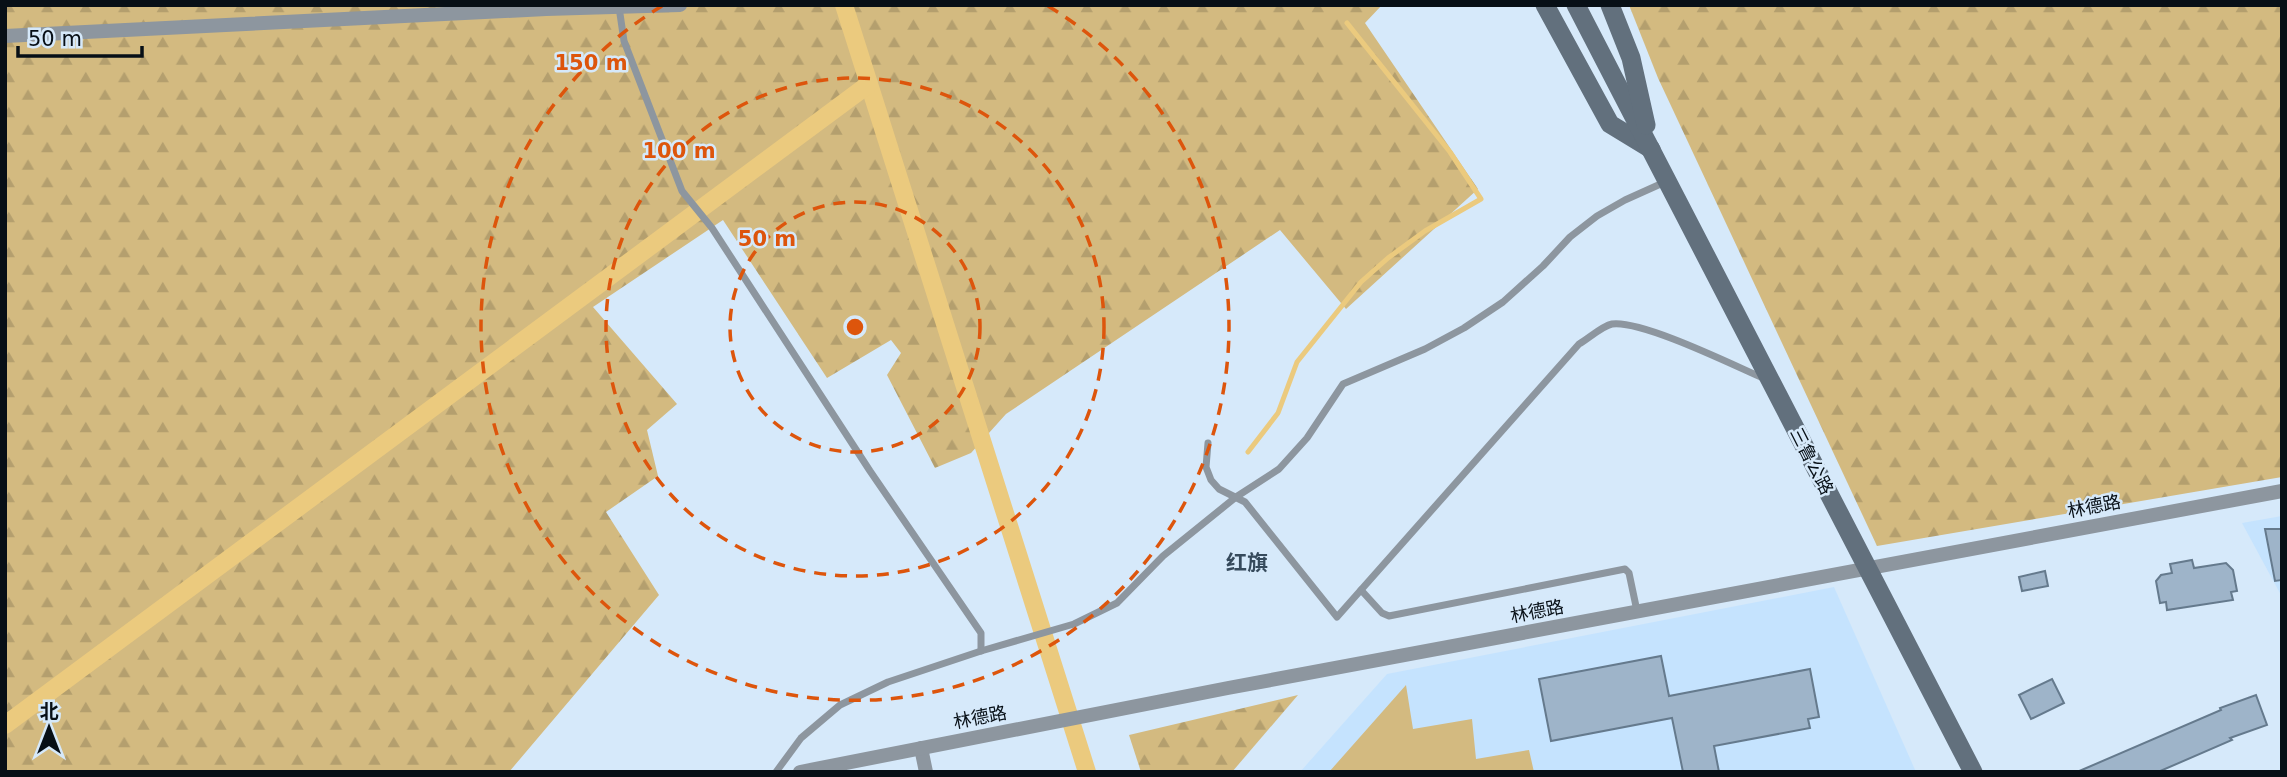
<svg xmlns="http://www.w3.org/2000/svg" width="2287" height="777" viewBox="0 0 2287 777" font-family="'DejaVu Sans','Noto Sans SC',sans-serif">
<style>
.built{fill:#c5e3fe}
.forest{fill:url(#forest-firs)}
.pitch{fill:#d3ba80}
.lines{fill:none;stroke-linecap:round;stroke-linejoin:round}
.stream{stroke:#ebca7e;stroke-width:5}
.canal{stroke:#ebca7e;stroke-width:18}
.building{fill:#9eb4c9;stroke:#657a8d;stroke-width:2}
.lane{stroke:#8d969f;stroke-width:7}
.street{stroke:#8d969f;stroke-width:14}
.secondary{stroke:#62707d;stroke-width:19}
.ring{fill:none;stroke:#dd550c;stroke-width:3.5;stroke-dasharray:12 9}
.labels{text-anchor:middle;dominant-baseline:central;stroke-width:5;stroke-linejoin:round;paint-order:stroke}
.street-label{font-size:18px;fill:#070f16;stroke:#d6e9fa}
.quarter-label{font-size:21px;font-weight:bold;fill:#364a5c;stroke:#d6e9fa}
.centre{fill:#dd550c;stroke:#d6e9fa;stroke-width:3.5}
.ring-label{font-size:21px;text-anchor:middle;font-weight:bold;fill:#dd550c;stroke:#d6e9fa;stroke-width:5;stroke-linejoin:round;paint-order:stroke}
</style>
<defs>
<pattern id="forest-firs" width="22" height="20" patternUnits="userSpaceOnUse" patternTransform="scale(1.75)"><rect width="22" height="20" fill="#d3ba80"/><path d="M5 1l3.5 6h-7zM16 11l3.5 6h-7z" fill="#b49f6e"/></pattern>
</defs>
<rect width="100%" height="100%" fill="#d6e9fa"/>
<g class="built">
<path d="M 2282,516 L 2282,597 L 2242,523 Z"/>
<path d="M 1834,587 L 1916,772 L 1300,772 L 1387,674 Z"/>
</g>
<g class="forest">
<path d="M 5,5 L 1382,5 L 1365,23 L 1478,189 L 1346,309 L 1280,230 L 1006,414 L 971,453 L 935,468 L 887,375 L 901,353 L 891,340 L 827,378 L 723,220 L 593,307 L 677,404 L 647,430 L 658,476 L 606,512 L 659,595 L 509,772 L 5,772 Z"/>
<path d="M 1629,5 L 2282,5 L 2282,477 L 1877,546 L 1658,78 Z"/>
<path d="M 1298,695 L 1232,772 L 1141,772 L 1129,735 Z"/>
</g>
<path class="pitch" d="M 1406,685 L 1413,729 L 1472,719 L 1476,759 L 1529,750 L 1534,772 L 1329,772 Z"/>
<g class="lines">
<path class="stream" d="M 1248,452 L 1278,413 L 1297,362 L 1361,282 L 1388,258 L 1425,231 L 1481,199 L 1450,152 L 1347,23"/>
<g class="canal">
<path d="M 844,5 L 1087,772"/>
<path d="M 5,725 L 869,84"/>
</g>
</g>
<g class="building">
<path d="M 2265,529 L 2282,529 L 2282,580 L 2275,581 Z"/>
<path d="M 2192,560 L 2194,568 L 2226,563 L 2233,570 L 2237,591 L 2231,592 L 2233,600 L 2167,610 L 2166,602 L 2160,603 L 2156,581 L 2161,575 L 2172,573 L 2170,564 Z"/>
<path d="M 2045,571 L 2048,586 L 2022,591 L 2019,577 Z"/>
<path d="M 1661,656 L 1669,696 L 1810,669 L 1819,717 L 1808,719 L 1810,728 L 1714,746 L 1719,772 L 1683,772 L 1672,718 L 1551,741 L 1539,679 Z"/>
<path d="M 2052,679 L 2064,703 L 2031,719 L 2019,695 Z"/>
<path d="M 2256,695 L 2267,725 L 2230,738 L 2232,740 L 2158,772 L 2077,772 L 2221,710 L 2220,708 Z"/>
</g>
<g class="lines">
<g class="lane">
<path d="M 619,7 L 624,41 L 682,191 L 712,228 L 870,471 L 981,633 L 981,651"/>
<path d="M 1208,443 L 1206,467 L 1211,480 L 1219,489 L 1245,502 L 1337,617 L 1579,344 C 1588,339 1602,326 1612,324 C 1642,320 1733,365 1763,378"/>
<path d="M 1361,590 L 1382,613 L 1389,616 L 1625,569 L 1629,573 L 1637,611"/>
<path d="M 776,772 L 801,738 L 840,705 L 888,682 L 981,651 L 1074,624 L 1117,603 L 1163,556 L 1236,497 L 1279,469 L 1307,438 L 1343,384 L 1425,349 L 1464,328 L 1503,302 L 1543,266 L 1570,237 L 1597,216 L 1625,200 L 1665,182"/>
</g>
<g class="street">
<path d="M 5,36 L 546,9 L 680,5"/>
<path d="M 921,748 L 926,772"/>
<path d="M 800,772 L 1228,688 L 2282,491"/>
</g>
<g class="secondary">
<path d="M 1545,5 L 1610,124 L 1651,149"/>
<path d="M 1576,5 L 1973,772"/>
<path d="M 1610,5 L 1631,58 L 1646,125"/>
</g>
</g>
<g class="ring">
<circle cx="855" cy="327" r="125"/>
<circle cx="855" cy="327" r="249"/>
<path d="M1048 6A374 374 0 1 1 662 6"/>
</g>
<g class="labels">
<g class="street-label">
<text transform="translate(1812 461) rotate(63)">三鲁公路</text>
<text transform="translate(2094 506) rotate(-11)">林德路</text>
<text transform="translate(1537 611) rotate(-11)">林德路</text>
<text transform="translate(980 717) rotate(-11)">林德路</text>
</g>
<g class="quarter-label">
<text x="1247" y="563">红旗</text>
</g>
</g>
<circle cx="855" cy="327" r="10" class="centre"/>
<g class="ring-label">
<text x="591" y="70">150 m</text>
<text x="679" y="158">100 m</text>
<text x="767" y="246">50 m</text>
</g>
<rect width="2287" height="777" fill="none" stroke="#070f16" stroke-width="14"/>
<g transform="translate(49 728)" stroke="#d6e9fa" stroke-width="5" paint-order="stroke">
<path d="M0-5L12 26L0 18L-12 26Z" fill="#070f16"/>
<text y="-10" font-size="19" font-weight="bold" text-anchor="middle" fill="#070f16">北</text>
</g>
<path d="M18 46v10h124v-10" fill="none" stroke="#070f16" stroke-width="3.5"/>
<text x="28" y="46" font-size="21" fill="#070f16" stroke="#d6e9fa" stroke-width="5" paint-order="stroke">50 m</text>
</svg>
